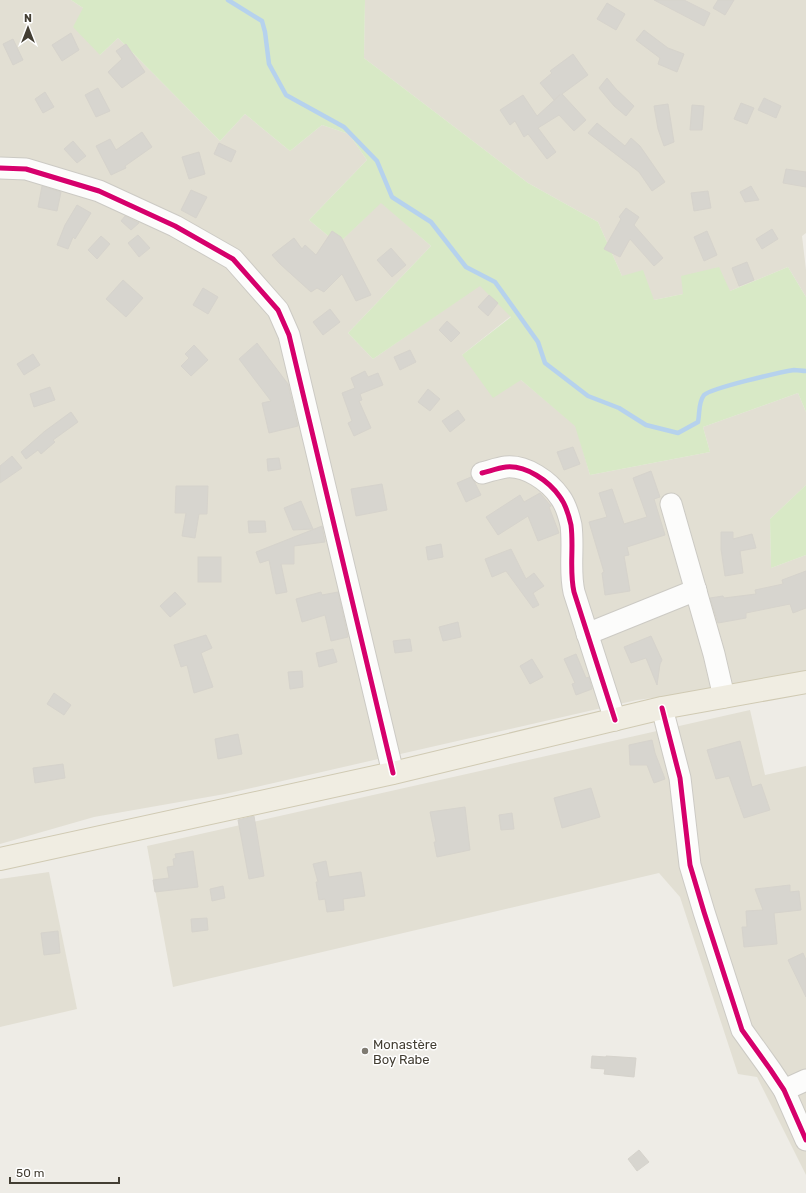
<svg xmlns="http://www.w3.org/2000/svg" width="806" height="1193" viewBox="0 0 806 1193" font-family="Rubik,sans-serif">
<style>
.residential{fill:#e2dfd3}
.green{fill:#d8e9c6}
.lines{fill:none;stroke-linecap:round;stroke-linejoin:round}
.stream{stroke:#b6d2ed;stroke-width:4.5}
.building{fill:#d7d5cf;stroke:#d6d3cc}
.minor-casing{stroke:#cccac4;stroke-width:23}
.major-casing{stroke:#d0cab3;stroke-width:24}
.minor{stroke:#fcfcfb;stroke-width:21}
.major{stroke:#f0ede2;stroke-width:22}
.cycleway-casing{stroke:#fff;stroke-width:8}
.cycleway{stroke:#d6006c;stroke-width:5}
.poi-dot{fill:#7f7b72;stroke:#fff;stroke-width:1.5}
.labels{text-anchor:middle;dominant-baseline:central;stroke-width:3;stroke-linejoin:round;paint-order:stroke}
.poi-label{font-size:13px;fill:#433e33;stroke:#fff;text-anchor:start}
</style>
<rect width="100%" height="100%" fill="#eeece6"/>
<g class="residential">
<path d="M 0,0 L 71,0 L 83,8 L 100,55 L 118,38 L 220,141 L 245,114 L 290,151 L 322,125 L 349,134 L 367,160 L 309,220 L 338,244 L 381,202 L 431,246 L 348,333 L 373,359 L 480,285 L 511,316 L 462,355 L 521,380 L 576,426 L 590,475 L 710,452 L 703,427 L 798,393 L 806,412 L 806,485 L 770,519 L 771,568 L 806,555 L 806,674 L 738,687 L 637,700 L 225,794 L 94,817 L 0,844 Z"/>
<path d="M 365,0 L 806,0 L 806,233 L 802,236 L 806,270 L 806,297 L 788,267 L 730,291 L 683,294 L 654,300 L 622,276 L 598,222 L 528,183 L 364,58 Z"/>
<path d="M 750,710 L 765,775 L 806,766 L 806,1175 L 757,1077 L 738,1074 L 680,897 L 659,873 L 173,987 L 147,846 Z"/>
<path d="M 49,872 L 77,1009 L 0,1027 L 0,879 Z"/>
</g>
<g class="green">
<path d="M 71,0 L 365,0 L 364,58 L 528,183 L 598,222 L 622,276 L 643,270 L 654,300 L 683,294 L 681,276 L 719,267 L 730,291 L 788,267 L 806,297 L 806,412 L 798,393 L 703,427 L 710,452 L 590,475 L 575,426 L 521,380 L 493,398 L 462,355 L 511,317 L 480,286 L 373,359 L 348,333 L 431,246 L 381,203 L 338,244 L 309,220 L 367,160 L 349,134 L 322,125 L 290,151 L 245,114 L 220,141 L 118,38 L 100,55 L 73,27 L 83,8 Z"/>
<path d="M 806,485 L 806,555 L 771,568 L 770,519 Z"/>
</g>
<g class="lines">
<path class="stream" d="M 228,0 L 262,21 L 265,32 L 269,64 L 286,95 L 344,127 L 377,161 L 392,197 L 431,222 L 466,267 L 495,282 L 538,342 L 545,363 L 588,396 L 619,408 L 646,425 L 678,433 L 698,422 C 700,412 698,403 704,395 C 711,388 781,372 794,370 C 798,370 802,371 806,371"/>
</g>
<g class="building">
<path d="M 654,0 L 684,0 L 710,13 L 704,26 Z"/>
<path d="M 718,0 L 734,0 L 725,15 L 713,8 Z"/>
<path d="M 607,3 L 625,14 L 616,30 L 597,19 Z"/>
<path d="M 644,30 L 668,48 L 684,54 L 677,72 L 658,64 L 660,58 L 636,40 Z"/>
<path d="M 71,33 L 79,50 L 62,61 L 52,45 Z"/>
<path d="M 13,39 L 23,60 L 13,65 L 3,44 Z"/>
<path d="M 126,44 L 145,72 L 122,88 L 108,72 L 122,59 L 116,51 Z"/>
<path d="M 573,54 L 588,75 L 562,94 L 586,120 L 574,131 L 559,115 L 538,128 L 556,152 L 547,159 L 528,134 L 524,137 L 515,121 L 510,125 L 500,110 L 523,95 L 537,116 L 560,95 L 554,100 L 540,83 L 552,73 L 550,71 Z"/>
<path d="M 607,78 L 616,89 L 634,106 L 626,116 L 614,106 L 599,88 Z"/>
<path d="M 98,88 L 110,111 L 96,117 L 85,95 Z"/>
<path d="M 45,92 L 54,107 L 43,113 L 35,99 Z"/>
<path d="M 764,98 L 781,106 L 776,118 L 758,110 Z"/>
<path d="M 741,103 L 754,108 L 747,124 L 734,119 Z"/>
<path d="M 668,104 L 674,142 L 664,146 L 658,129 L 654,106 Z"/>
<path d="M 692,105 L 704,106 L 702,130 L 690,130 Z"/>
<path d="M 597,123 L 625,146 L 631,138 L 640,146 L 665,182 L 652,191 L 639,172 L 588,133 Z"/>
<path d="M 142,132 L 152,147 L 125,166 L 126,168 L 111,175 L 96,146 L 110,139 L 116,150 Z"/>
<path d="M 73,141 L 86,156 L 77,163 L 64,149 Z"/>
<path d="M 219,143 L 236,151 L 231,162 L 214,154 Z"/>
<path d="M 199,152 L 205,174 L 189,179 L 182,157 Z"/>
<path d="M 786,169 L 806,172 L 806,187 L 783,183 Z"/>
<path d="M 42,186 L 61,192 L 57,211 L 38,207 Z"/>
<path d="M 751,186 L 759,200 L 745,202 L 740,192 Z"/>
<path d="M 191,190 L 207,197 L 196,218 L 181,210 Z"/>
<path d="M 708,191 L 711,208 L 694,211 L 691,193 Z"/>
<path d="M 77,205 L 91,213 L 75,239 L 73,237 L 68,249 L 57,245 L 65,225 Z"/>
<path d="M 626,208 L 639,217 L 634,225 L 663,258 L 654,266 L 630,239 L 620,257 L 604,249 L 621,219 L 619,217 Z"/>
<path d="M 125,216 L 139,223 L 131,230 L 121,221 Z"/>
<path d="M 772,229 L 778,239 L 762,249 L 756,239 Z"/>
<path d="M 332,231 L 341,237 L 371,295 L 356,301 L 342,274 L 324,292 L 317,288 L 311,292 L 280,264 L 272,255 L 294,238 L 302,249 L 305,245 L 316,255 Z"/>
<path d="M 707,231 L 717,255 L 704,261 L 694,237 Z"/>
<path d="M 138,235 L 150,248 L 139,257 L 128,243 Z"/>
<path d="M 101,236 L 110,244 L 97,259 L 88,250 Z"/>
<path d="M 391,248 L 406,265 L 392,277 L 377,260 Z"/>
<path d="M 747,262 L 754,280 L 739,286 L 732,268 Z"/>
<path d="M 123,280 L 143,298 L 126,317 L 106,299 Z"/>
<path d="M 203,288 L 218,297 L 208,314 L 193,305 Z"/>
<path d="M 489,295 L 498,303 L 488,316 L 478,307 Z"/>
<path d="M 330,309 L 340,322 L 323,335 L 313,322 Z"/>
<path d="M 447,321 L 460,333 L 451,342 L 439,330 Z"/>
<path d="M 257,343 L 288,384 L 298,426 L 269,433 L 262,403 L 271,401 L 239,359 Z"/>
<path d="M 194,345 L 208,360 L 191,376 L 181,366 L 189,358 L 185,354 Z"/>
<path d="M 410,350 L 416,362 L 400,370 L 394,357 Z"/>
<path d="M 33,354 L 40,365 L 24,375 L 17,364 Z"/>
<path d="M 365,371 L 368,377 L 378,373 L 383,385 L 360,394 L 362,400 L 359,401 L 371,428 L 354,436 L 348,423 L 352,421 L 342,393 L 355,388 L 351,378 Z"/>
<path d="M 50,387 L 55,400 L 34,407 L 30,394 Z"/>
<path d="M 428,389 L 440,399 L 430,411 L 418,402 Z"/>
<path d="M 458,410 L 465,420 L 450,432 L 442,421 Z"/>
<path d="M 71,412 L 78,422 L 53,440 L 55,442 L 41,454 L 38,450 L 26,459 L 21,452 L 45,431 Z"/>
<path d="M 573,447 L 580,464 L 564,470 L 557,452 Z"/>
<path d="M 12,456 L 22,468 L 0,483 L 0,466 Z"/>
<path d="M 279,458 L 281,469 L 268,471 L 267,459 Z"/>
<path d="M 651,471 L 660,497 L 654,499 L 665,535 L 627,547 L 629,555 L 624,556 L 630,591 L 605,595 L 602,573 L 604,572 L 589,522 L 607,517 L 599,493 L 612,489 L 624,524 L 647,517 L 633,478 Z"/>
<path d="M 471,477 L 475,483 L 481,495 L 466,502 L 457,483 Z"/>
<path d="M 382,484 L 387,510 L 356,516 L 351,489 Z"/>
<path d="M 176,486 L 208,486 L 207,514 L 199,514 L 195,538 L 182,536 L 186,513 L 175,513 Z"/>
<path d="M 540,493 L 551,506 L 549,507 L 559,533 L 538,541 L 528,516 L 498,535 L 486,517 L 520,495 L 524,502 Z"/>
<path d="M 301,501 L 313,529 L 293,530 L 284,508 Z"/>
<path d="M 248,521 L 265,521 L 266,532 L 249,533 Z"/>
<path d="M 322,526 L 325,542 L 294,546 L 294,564 L 281,564 L 287,592 L 276,594 L 269,560 L 260,563 L 256,552 Z"/>
<path d="M 721,532 L 733,532 L 733,539 L 752,534 L 756,548 L 740,551 L 743,573 L 725,576 L 721,549 Z"/>
<path d="M 441,544 L 443,557 L 428,560 L 426,547 Z"/>
<path d="M 511,549 L 526,579 L 534,573 L 544,586 L 533,593 L 539,605 L 533,608 L 506,571 L 492,577 L 485,559 Z"/>
<rect x="198" y="557" width="23" height="25"/>
<path d="M 806,571 L 806,608 L 793,613 L 790,604 L 746,613 L 746,618 L 718,623 L 710,598 L 723,596 L 724,598 L 756,594 L 755,590 L 783,584 L 782,580 Z"/>
<path d="M 175,592 L 186,604 L 170,617 L 160,606 Z"/>
<path d="M 321,592 L 322,595 L 338,592 L 348,637 L 331,641 L 325,615 L 302,622 L 296,599 Z"/>
<path d="M 458,622 L 461,637 L 443,641 L 439,627 Z"/>
<path d="M 206,635 L 212,648 L 201,653 L 213,687 L 194,693 L 187,665 L 181,667 L 174,645 Z"/>
<path d="M 651,636 L 662,660 L 660,664 L 657,685 L 646,658 L 631,663 L 624,647 Z"/>
<path d="M 410,639 L 412,651 L 395,653 L 393,641 Z"/>
<path d="M 333,649 L 337,662 L 319,667 L 316,653 Z"/>
<path d="M 576,654 L 586,678 L 589,677 L 592,689 L 576,695 L 572,684 L 575,683 L 564,659 Z"/>
<path d="M 532,659 L 543,677 L 530,684 L 520,666 Z"/>
<path d="M 302,671 L 303,687 L 290,689 L 288,672 Z"/>
<path d="M 54,693 L 71,705 L 64,715 L 47,704 Z"/>
<path d="M 238,734 L 242,754 L 218,759 L 215,739 Z"/>
<path d="M 652,740 L 655,753 L 665,779 L 654,783 L 647,765 L 630,765 L 629,745 Z"/>
<path d="M 740,741 L 752,787 L 761,784 L 770,810 L 744,818 L 729,776 L 716,779 L 707,750 Z"/>
<path d="M 63,764 L 65,778 L 35,783 L 33,768 Z"/>
<path d="M 591,788 L 600,817 L 562,828 L 554,798 Z"/>
<path d="M 465,807 L 470,850 L 437,857 L 434,842 L 436,842 L 430,812 Z"/>
<path d="M 512,813 L 514,829 L 501,830 L 499,815 Z"/>
<path d="M 254,816 L 264,876 L 249,879 L 238,820 Z"/>
<path d="M 193,851 L 198,887 L 155,892 L 153,880 L 169,878 L 167,867 L 174,866 L 173,859 L 176,858 L 175,854 Z"/>
<path d="M 326,861 L 329,877 L 361,872 L 365,896 L 343,899 L 344,910 L 327,912 L 325,899 L 319,900 L 316,882 L 318,882 L 313,864 Z"/>
<path d="M 790,885 L 790,892 L 799,891 L 801,910 L 774,913 L 777,944 L 744,947 L 742,927 L 747,927 L 746,911 L 763,910 L 755,889 Z"/>
<path d="M 223,886 L 225,898 L 212,901 L 210,889 Z"/>
<path d="M 207,918 L 208,930 L 192,932 L 191,919 Z"/>
<path d="M 58,931 L 60,953 L 44,955 L 41,933 Z"/>
<path d="M 803,953 L 806,960 L 806,997 L 788,960 Z"/>
<path d="M 592,1056 L 606,1057 L 606,1056 L 636,1058 L 634,1077 L 604,1074 L 605,1069 L 591,1068 Z"/>
<path d="M 639,1150 L 649,1162 L 637,1171 L 628,1159 Z"/>
</g>
<g class="lines">
<g class="minor-casing">
<g id="minor">
<path d="M 0,168 L 26,169 L 99,191 L 175,226 L 233,259 L 278,310 L 289,335 L 393,773"/>
<path d="M 482,473 C 490,471 498,468 506,467 C 526,465 549,481 560,497 C 566,505 569,516 571,525 C 574,548 569,570 574,592 L 615,720"/>
<path d="M 671,504 L 714,654 L 724,697"/>
<path d="M 587,634 L 696,590"/>
<path d="M 662,708 L 680,778 L 690,865 L 704,912 L 742,1030 L 770,1069 L 784,1090 L 806,1140"/>
<path d="M 784,1090 L 806,1080"/>
</g>
</g>
<g class="major-casing">
<path id="major" d="M 0,859 L 393,773 L 662,708 L 806,682"/>
</g>
<use href="#minor" class="minor"/>
<use href="#major" class="major"/>
<g class="cycleway-casing">
<g id="cycleway">
<path d="M 0,168 L 26,169 L 99,191 L 175,226 L 233,259 L 278,310 L 289,335 L 393,773"/>
<path d="M 482,473 C 490,471 498,468 506,467 C 526,465 549,481 560,497 C 566,505 569,516 571,525 C 574,548 569,570 574,592 L 615,720"/>
<path d="M 662,708 L 680,778 L 690,865 L 704,912 L 742,1030 L 770,1069 L 784,1090 L 806,1140"/>
</g>
</g>
<use href="#cycleway" class="cycleway"/>
</g>
<circle class="poi-dot" cx="365" cy="1051" r="4"/>
<g class="labels">
<g class="poi-label">
<text x="373" y="1044">Monastère<tspan x="373" dy="15">Boy Rabe</tspan></text>
</g>
</g>
<g transform="translate(28 28)" stroke="#ffffff" stroke-width="3" paint-order="stroke">
<path d="M0-3L7 15L0 10L-7 15Z" fill="#433e33"/>
<text y="-6" font-size="11" font-weight="bold" text-anchor="middle" fill="#433e33">N</text>
</g>
<path d="M10 1177v6h109v-6" fill="none" stroke="#433e33" stroke-width="2"/>
<text x="16" y="1177" font-size="12" fill="#433e33" stroke="#ffffff" stroke-width="3" paint-order="stroke">50 m</text>
</svg>
